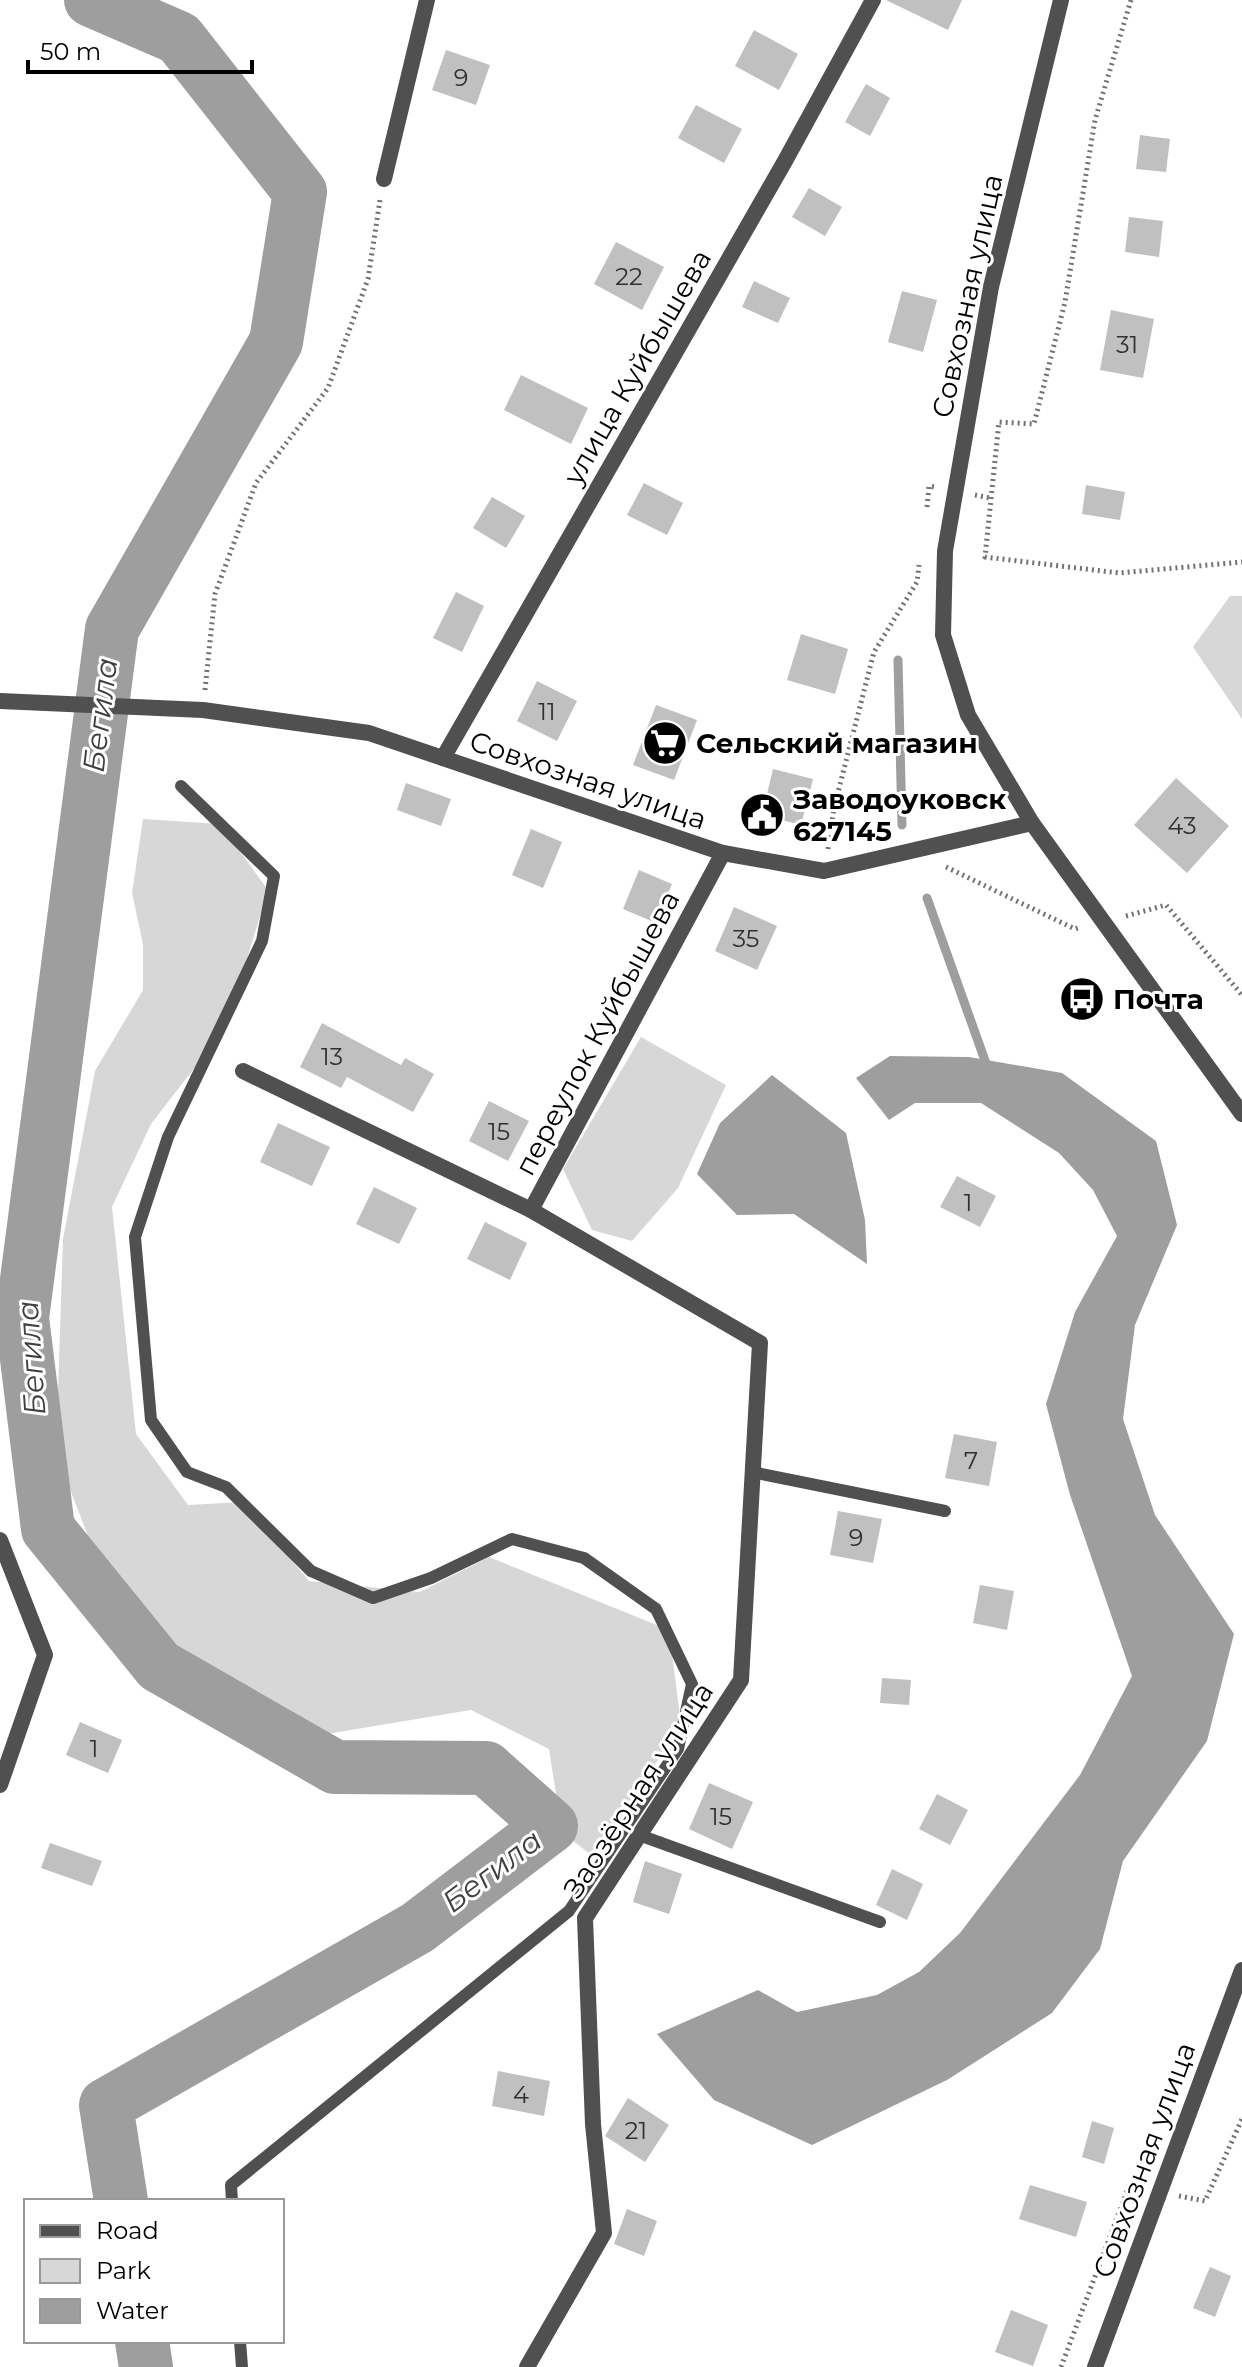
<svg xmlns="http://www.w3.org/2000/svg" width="1242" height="2367" viewBox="0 0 1242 2367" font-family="Montserrat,sans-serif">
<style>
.green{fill:#d7d7d7}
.water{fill:#9e9e9e}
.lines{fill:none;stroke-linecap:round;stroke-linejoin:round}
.stream{stroke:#9e9e9e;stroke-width:9}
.river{stroke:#9e9e9e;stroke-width:54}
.building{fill:#c0c0c0}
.path{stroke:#727272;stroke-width:5;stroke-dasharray:2 4;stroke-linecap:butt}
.service{stroke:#505050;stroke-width:12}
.minor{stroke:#505050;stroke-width:16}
.tertiary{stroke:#505050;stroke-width:16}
.labels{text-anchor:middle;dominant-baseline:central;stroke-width:6;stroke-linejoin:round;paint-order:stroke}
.number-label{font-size:24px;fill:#303030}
.street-label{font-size:28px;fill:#000;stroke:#fff}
.poi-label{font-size:28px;font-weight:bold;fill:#000;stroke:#fff;text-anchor:start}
.water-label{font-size:30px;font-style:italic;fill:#3f3f3f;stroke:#fff}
</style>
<rect width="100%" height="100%" fill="#fff"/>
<g class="green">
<path d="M 1230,596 L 1242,596 L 1242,719 L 1193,647 Z"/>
<path d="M 143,819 L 220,824 L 268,890 L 226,1027 L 151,1124 L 112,1207 L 136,1434 L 188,1505 L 243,1502 L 309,1581 L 420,1592 L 489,1557 L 669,1630 L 681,1724 L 622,1816 L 591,1855 L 562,1832 L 549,1749 L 471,1710 L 315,1736 L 168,1641 L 88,1536 L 56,1453 L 63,1239 L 95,1071 L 143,990 L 143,944 L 132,893 Z"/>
<path d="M 641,1037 L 726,1085 L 678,1188 L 632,1241 L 592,1230 L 563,1169 Z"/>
</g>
<g class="water">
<path d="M 890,1056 L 969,1057 L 1062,1073 L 1156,1141 L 1177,1225 L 1135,1325 L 1123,1419 L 1155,1515 L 1234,1634 L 1207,1741 L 1123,1861 L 1100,1949 L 1052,2013 L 947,2080 L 812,2145 L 714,2100 L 657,2034 L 758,1990 L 797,2012 L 877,1995 L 919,1972 L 960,1933 L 1080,1775 L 1132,1676 L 1070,1495 L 1046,1404 L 1075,1312 L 1117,1236 L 1093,1190 L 1059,1153 L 981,1103 L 915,1103 L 889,1120 L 856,1078 Z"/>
<path d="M 772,1075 L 846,1133 L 865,1220 L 867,1264 L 794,1214 L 737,1215 L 697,1174 L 720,1123 Z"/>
</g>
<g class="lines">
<g class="stream">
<path d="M 898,660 L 902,825"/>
<path d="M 927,898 L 988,1069"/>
</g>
<g class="river">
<path d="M 91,0 L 179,38 L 300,192 L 276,342 L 112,629 L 22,1318 L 48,1529 L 159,1666 L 335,1767 L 486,1768 L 551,1826 L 417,1928 L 106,2105 L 121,2201"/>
<path d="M 142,2341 L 146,2367"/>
</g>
</g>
<g class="building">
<path d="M 886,0 L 962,0 L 948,30 Z"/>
<path d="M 754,30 L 798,54 L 779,90 L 735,66 Z"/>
<path d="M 446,50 L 490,65 L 476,105 L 432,90 Z"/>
<path d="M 866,84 L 890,98 L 870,136 L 845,122 Z"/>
<path d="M 696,105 L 742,129 L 724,163 L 678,138 Z"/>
<path d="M 1140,135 L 1170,139 L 1166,172 L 1136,169 Z"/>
<path d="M 809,188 L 842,207 L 825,236 L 792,217 Z"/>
<path d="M 1129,217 L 1163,221 L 1159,257 L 1125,252 Z"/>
<path d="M 616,242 L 664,267 L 642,310 L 594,284 Z"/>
<path d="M 754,281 L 790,298 L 778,323 L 742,307 Z"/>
<path d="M 902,291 L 937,300 L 923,352 L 888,342 Z"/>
<path d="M 1111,310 L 1154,319 L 1143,378 L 1100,370 Z"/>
<path d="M 521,375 L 588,408 L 571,444 L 504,410 Z"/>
<path d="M 644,483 L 683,503 L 667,535 L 627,515 Z"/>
<path d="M 1086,485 L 1125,492 L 1120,520 L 1082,514 Z"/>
<path d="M 492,497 L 525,516 L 506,548 L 473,528 Z"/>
<path d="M 456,592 L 484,606 L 462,652 L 433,638 Z"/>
<path d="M 801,634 L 848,649 L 835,694 L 787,680 Z"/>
<path d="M 537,681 L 577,701 L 557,741 L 517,721 Z"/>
<path d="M 656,705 L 697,720 L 674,780 L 633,765 Z"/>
<path d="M 773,769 L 813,779 L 801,825 L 762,815 Z"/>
<path d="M 1176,778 L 1229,826 L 1187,873 L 1134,825 Z"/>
<path d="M 406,783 L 451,799 L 441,826 L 397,810 Z"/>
<path d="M 531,829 L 562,842 L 543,888 L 512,875 Z"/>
<path d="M 639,870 L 672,884 L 656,923 L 623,909 Z"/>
<path d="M 734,907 L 777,926 L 757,970 L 715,951 Z"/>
<path d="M 322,1023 L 401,1065 L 405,1058 L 434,1074 L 413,1112 L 347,1077 L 341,1088 L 300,1067 Z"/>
<path d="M 489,1101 L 529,1121 L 508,1161 L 469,1141 Z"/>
<path d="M 278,1123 L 330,1147 L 312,1186 L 260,1162 Z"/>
<path d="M 957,1176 L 996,1196 L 980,1227 L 940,1207 Z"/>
<path d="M 374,1187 L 417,1208 L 399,1244 L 356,1224 Z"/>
<path d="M 485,1222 L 527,1243 L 510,1280 L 467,1259 Z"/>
<path d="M 954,1434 L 997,1442 L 989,1486 L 945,1478 Z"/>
<path d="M 838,1511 L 882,1519 L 873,1563 L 830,1555 Z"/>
<path d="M 980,1585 L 1014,1591 L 1007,1630 L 973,1623 Z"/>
<path d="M 882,1678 L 911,1680 L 909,1705 L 880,1703 Z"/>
<path d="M 80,1722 L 122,1740 L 108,1773 L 66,1755 Z"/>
<path d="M 709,1783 L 753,1802 L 732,1849 L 689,1829 Z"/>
<path d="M 937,1794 L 968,1810 L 950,1845 L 919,1829 Z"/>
<path d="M 50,1843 L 102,1861 L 92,1886 L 41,1868 Z"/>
<path d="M 645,1861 L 682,1874 L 669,1914 L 633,1902 Z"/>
<path d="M 892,1869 L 923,1884 L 907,1920 L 876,1905 Z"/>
<path d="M 498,2071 L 550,2081 L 544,2116 L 492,2106 Z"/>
<path d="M 628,2098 L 669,2125 L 645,2162 L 605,2136 Z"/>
<path d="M 1092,2121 L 1114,2128 L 1104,2164 L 1082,2157 Z"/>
<path d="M 1030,2185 L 1087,2202 L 1076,2237 L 1019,2219 Z"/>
<path d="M 627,2209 L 657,2221 L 644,2256 L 614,2244 Z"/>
<path d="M 1210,2267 L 1231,2276 L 1215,2317 L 1193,2308 Z"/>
<path d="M 1011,2310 L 1048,2325 L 1033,2366 L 995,2352 Z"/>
</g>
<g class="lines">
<g class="path">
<path d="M 1131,0 L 1095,120 L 1065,302 L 1034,424 L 999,422 L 985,557 L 1119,573 L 1242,562"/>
<path d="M 975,495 L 990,498"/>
<path d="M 927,507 L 929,486 L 934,487"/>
<path d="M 205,690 L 215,594 L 256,483 L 328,388 L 368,279 L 380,200"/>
<path d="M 828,849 L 834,808 L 874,652 L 917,582 L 919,565"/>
<path d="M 946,867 L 1075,929 L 1081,927"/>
<path d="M 1126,916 L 1166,905 L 1242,995"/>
<path d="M 1179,2196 L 1205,2201 L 1242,2119"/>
<path d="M 1061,2367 L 1129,2186 L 1138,2188"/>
</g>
<g class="service">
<path d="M 181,786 L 274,876 L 262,941 L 168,1137 L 135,1237 L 151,1420 L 187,1472 L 226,1487 L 311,1571 L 373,1598 L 431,1578 L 512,1539 L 584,1558 L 656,1609 L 692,1684 L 678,1749 L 569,1911 L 231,2185 L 232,2201"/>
<path d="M 752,1472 L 945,1511"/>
<path d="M 639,1835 L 880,1922"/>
<path d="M 240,2341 L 242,2367"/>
</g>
<g class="minor">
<path d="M 384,179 L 427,0"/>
<path d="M 443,758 L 785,161 L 873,0"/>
<path d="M 243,1071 L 531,1210 L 723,853"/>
<path d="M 0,1540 L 45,1655 L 0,1785"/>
<path d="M 527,2367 L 604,2233 L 593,2124 L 585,1918 L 741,1680 L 760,1343 L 531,1210"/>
</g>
<g class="tertiary">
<path d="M 1061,0 L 991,287 L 945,551 L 943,635 L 968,715 L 1032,823 L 1242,1114"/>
<path d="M 0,701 L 203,710 L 369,733 L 723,853 L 824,871 L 1032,823"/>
<path d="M 1095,2367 L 1242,1970"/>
</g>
</g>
<defs>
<g id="supermarket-disc" transform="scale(2.3)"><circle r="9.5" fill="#000" stroke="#fff"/><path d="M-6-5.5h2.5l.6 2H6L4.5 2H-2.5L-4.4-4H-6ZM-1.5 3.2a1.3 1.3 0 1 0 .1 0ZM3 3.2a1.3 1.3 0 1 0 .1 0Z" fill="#fff"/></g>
<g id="civic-disc" transform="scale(2.3)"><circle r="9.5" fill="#000" stroke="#fff"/><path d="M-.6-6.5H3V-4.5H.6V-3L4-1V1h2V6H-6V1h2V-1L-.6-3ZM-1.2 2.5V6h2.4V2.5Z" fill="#fff"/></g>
<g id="bus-disc" transform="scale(2.3)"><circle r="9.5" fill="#000" stroke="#fff"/><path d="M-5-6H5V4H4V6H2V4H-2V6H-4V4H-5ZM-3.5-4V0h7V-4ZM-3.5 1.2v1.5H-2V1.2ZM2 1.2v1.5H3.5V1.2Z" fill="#fff"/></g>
</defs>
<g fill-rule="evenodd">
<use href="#supermarket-disc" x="665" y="743"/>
<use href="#civic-disc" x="762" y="815"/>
<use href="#bus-disc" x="1082" y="999"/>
</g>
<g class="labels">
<g class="number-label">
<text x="461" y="77">9</text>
<text x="629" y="276">22</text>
<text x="1127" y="344">31</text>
<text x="547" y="711">11</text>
<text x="1182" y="825">43</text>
<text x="746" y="938">35</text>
<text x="332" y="1056">13</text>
<text x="499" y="1131">15</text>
<text x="968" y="1202">1</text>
<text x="971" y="1460">7</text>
<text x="856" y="1537">9</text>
<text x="94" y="1748">1</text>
<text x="721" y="1816">15</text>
<text x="521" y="2094">4</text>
<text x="636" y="2130">21</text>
</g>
<g class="street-label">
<text transform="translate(967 296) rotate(-78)">Совхозная улица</text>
<text transform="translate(637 367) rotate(-60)">улица Куйбышева</text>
<text transform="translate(588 780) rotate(19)">Совхозная улица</text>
<text transform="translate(597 1033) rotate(-62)">переулок Куйбышева</text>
<text transform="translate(638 1790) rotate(-57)">Заозёрная улица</text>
<text transform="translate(1144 2160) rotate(-70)">Совхозная улица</text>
</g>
<g class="poi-label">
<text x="696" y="743">Сельский магазин</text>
<text x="793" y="799">Заводоуковск<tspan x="793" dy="32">627145</tspan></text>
<text x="1113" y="999">Почта</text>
</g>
<g class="water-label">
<text transform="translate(100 715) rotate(-83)">Бегила</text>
<text transform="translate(31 1358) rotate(-94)">Бегила</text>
<text transform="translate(492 1871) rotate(-37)">Бегила</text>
</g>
</g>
<rect x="24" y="2199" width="260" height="144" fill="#ffffff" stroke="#999999" stroke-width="2"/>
<rect x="40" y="2225" width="40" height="12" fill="#505050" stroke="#999999" stroke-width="2"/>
<text x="96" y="2239" font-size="24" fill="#000000">Road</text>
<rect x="40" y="2259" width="40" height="24" fill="#d7d7d7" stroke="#999999" stroke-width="2"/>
<text x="96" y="2279" font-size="24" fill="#000000">Park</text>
<rect x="40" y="2299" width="40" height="24" fill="#9e9e9e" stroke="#999999" stroke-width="2"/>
<text x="96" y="2319" font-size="24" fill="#000000">Water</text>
<path d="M28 60v12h224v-12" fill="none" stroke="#000000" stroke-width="4"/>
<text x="40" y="60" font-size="24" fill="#000000" stroke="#ffffff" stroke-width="6" paint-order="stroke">50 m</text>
</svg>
